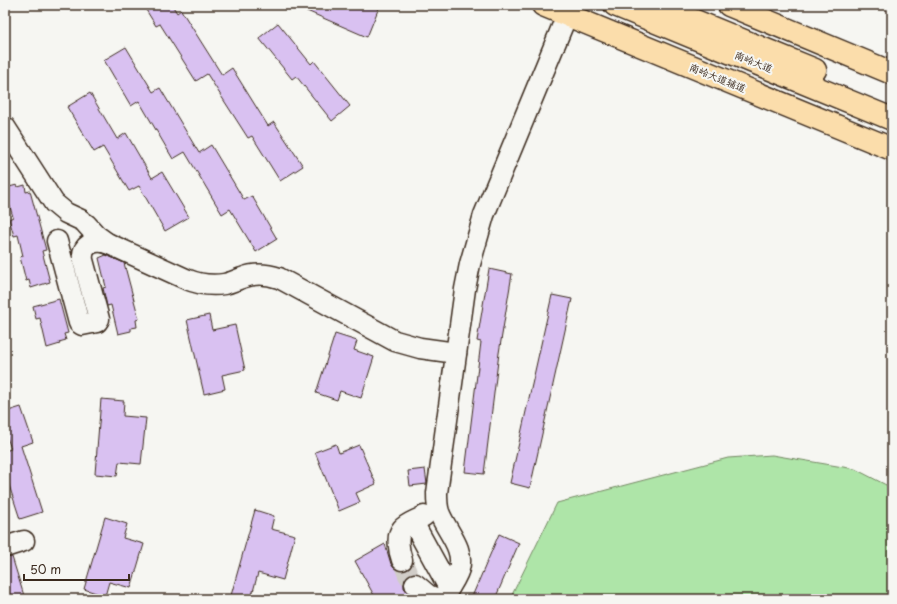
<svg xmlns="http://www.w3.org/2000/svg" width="897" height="604" viewBox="0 0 897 604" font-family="'Playpen Sans','LXGW WenKai TC',sans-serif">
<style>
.green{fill:#aee5a8;stroke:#748863}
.building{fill:#d9c1f1;stroke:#3b2a1e}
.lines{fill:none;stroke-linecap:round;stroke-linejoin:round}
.minor-tunnel{stroke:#d1cdc8;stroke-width:20;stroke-dasharray:20 10;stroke-linecap:butt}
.minor-casing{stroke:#3b2a1e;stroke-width:23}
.major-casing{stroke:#3b2a1e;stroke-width:25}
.highway-casing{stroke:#3b2a1e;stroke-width:25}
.minor{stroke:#f6f6f2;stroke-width:20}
.major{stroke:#fbddab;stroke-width:22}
.highway{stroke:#fbddab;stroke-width:22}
.labels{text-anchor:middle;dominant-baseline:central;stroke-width:4;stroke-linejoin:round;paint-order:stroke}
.street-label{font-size:10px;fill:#3b2a1e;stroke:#f6f6f2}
</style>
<rect width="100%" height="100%" fill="#f6f6f2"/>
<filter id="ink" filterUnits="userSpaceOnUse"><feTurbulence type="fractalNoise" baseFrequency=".025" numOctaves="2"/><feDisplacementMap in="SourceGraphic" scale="8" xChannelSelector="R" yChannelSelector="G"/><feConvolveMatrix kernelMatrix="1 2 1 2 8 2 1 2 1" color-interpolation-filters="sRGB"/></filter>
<g filter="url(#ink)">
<path class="green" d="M 772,455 L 855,469 L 892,488 L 892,599 L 510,599 L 557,503 L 728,458 Z"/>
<g class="building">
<path d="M 143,5 L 172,5 L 177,13 L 181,10 L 222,75 L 232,68 L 268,126 L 274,122 L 303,166 L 280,181 L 252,136 L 248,138 L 207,74 L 196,81 L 160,24 L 156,26 Z"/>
<path d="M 293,5 L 380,5 L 367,37 Z"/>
<path d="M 278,23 L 311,64 L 314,61 L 350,106 L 332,121 L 296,76 L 292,79 L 259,38 Z"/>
<path d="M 126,47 L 153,92 L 160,88 L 199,153 L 211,145 L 244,200 L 252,196 L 277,239 L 256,252 L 230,209 L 222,214 L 185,152 L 173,159 L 139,101 L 131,106 L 104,60 Z"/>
<path d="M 90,93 L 117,139 L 126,133 L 152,178 L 162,172 L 189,217 L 165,231 L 139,186 L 129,191 L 103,147 L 94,152 L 67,107 Z"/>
<path d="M 17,185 L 18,187 L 25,185 L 26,192 L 30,191 L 46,250 L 42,251 L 50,282 L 31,288 L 29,280 L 26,281 L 20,257 L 23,256 L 18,235 L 14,236 L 9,219 L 13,217 L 5,190 L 5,188 Z"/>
<path d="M 106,255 L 124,263 L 139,319 L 136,320 L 137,327 L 131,328 L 131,331 L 118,334 L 111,305 L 107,306 L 103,288 L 106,287 L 99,258 Z"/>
<path d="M 489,269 L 512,274 L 499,353 L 484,474 L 465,472 L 481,342 L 477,341 Z"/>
<path d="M 552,295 L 572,299 L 530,488 L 510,483 Z"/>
<path d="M 59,299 L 68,333 L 64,334 L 66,340 L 59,342 L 60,344 L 47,348 L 40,318 L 36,319 L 33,306 Z"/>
<path d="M 209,315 L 212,330 L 235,325 L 245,370 L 222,375 L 225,389 L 204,394 L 187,320 Z"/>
<path d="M 335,334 L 357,341 L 354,350 L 374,357 L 361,398 L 340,391 L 337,400 L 316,393 Z"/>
<path d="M 101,399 L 124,401 L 123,416 L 146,418 L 141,464 L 119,462 L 117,476 L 95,474 Z"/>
<path d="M 21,407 L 33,442 L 21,446 L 42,512 L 20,519 L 5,473 L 5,451 L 11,449 L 5,431 L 5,412 Z"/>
<path d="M 336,444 L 339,453 L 359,445 L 376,484 L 356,493 L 360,502 L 339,511 L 315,452 Z"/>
<path d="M 425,469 L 427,484 L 410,486 L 408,471 Z"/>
<path d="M 255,510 L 274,516 L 271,529 L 295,535 L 283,580 L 258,573 L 251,599 L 230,599 Z"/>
<path d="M 105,517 L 127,524 L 123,538 L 144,544 L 131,588 L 109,582 L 105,596 L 84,589 Z"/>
<path d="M 499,534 L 519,543 L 495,599 L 471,599 Z"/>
<path d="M 385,544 L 391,564 L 394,568 L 399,571 L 405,571 L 412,565 L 416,573 L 411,573 L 407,576 L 404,582 L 404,588 L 415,599 L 376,599 L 355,561 Z"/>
<path d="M 12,557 L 25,599 L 5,599 L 5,558 Z"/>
</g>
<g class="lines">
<path class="minor-tunnel" d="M 402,560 L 408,575 L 415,584"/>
<g class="minor-casing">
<g id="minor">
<path d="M 5,127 L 54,203 L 66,213 L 81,220"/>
<path d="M 86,224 L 96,235 L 107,243 L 186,279 C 198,284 211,286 224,284 C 230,283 236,280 242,278 C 254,273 267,274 279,278 L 395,341 L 420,348 L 456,353"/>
<path d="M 57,241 L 79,323 L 82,325 L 97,322 L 99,319 L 83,260 C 81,245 94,239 107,243"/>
<path d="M 413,522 L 449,588"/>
<path d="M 5,547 L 24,541"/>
<path d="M 402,560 C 399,552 396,536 402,529 C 407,523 418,520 424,516"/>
<path d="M 415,584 L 428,595 L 437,599"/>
<path d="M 442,599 C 448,590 456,579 459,569 C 465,548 446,531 439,512 C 437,506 437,500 437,493 L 465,289 L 470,264 L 484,215 L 567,15"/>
</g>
</g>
<g class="major-casing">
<g id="major">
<path d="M 543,5 L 892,149"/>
<path d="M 729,5 L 892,73"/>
</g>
</g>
<g class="highway-casing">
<g id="highway">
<path d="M 615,5 L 892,119"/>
<path d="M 656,5 L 815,70"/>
</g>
</g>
<use href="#minor" class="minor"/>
<use href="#major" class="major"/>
<use href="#highway" class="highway"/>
</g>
</g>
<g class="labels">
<g class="street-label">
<text transform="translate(754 61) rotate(22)">南岭大道</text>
<text transform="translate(718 77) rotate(22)">南岭大道辅道</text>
</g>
</g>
<rect width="897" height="604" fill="none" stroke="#f6f6f2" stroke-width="20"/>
<rect x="10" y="10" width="877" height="584" fill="none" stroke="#3b2a1e" stroke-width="1.5" filter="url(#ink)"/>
<path d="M24 574v6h105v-6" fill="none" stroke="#3b2a1e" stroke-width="2"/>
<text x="30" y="574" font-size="12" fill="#3b2a1e" stroke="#f6f6f2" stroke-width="3" paint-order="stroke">50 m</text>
</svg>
